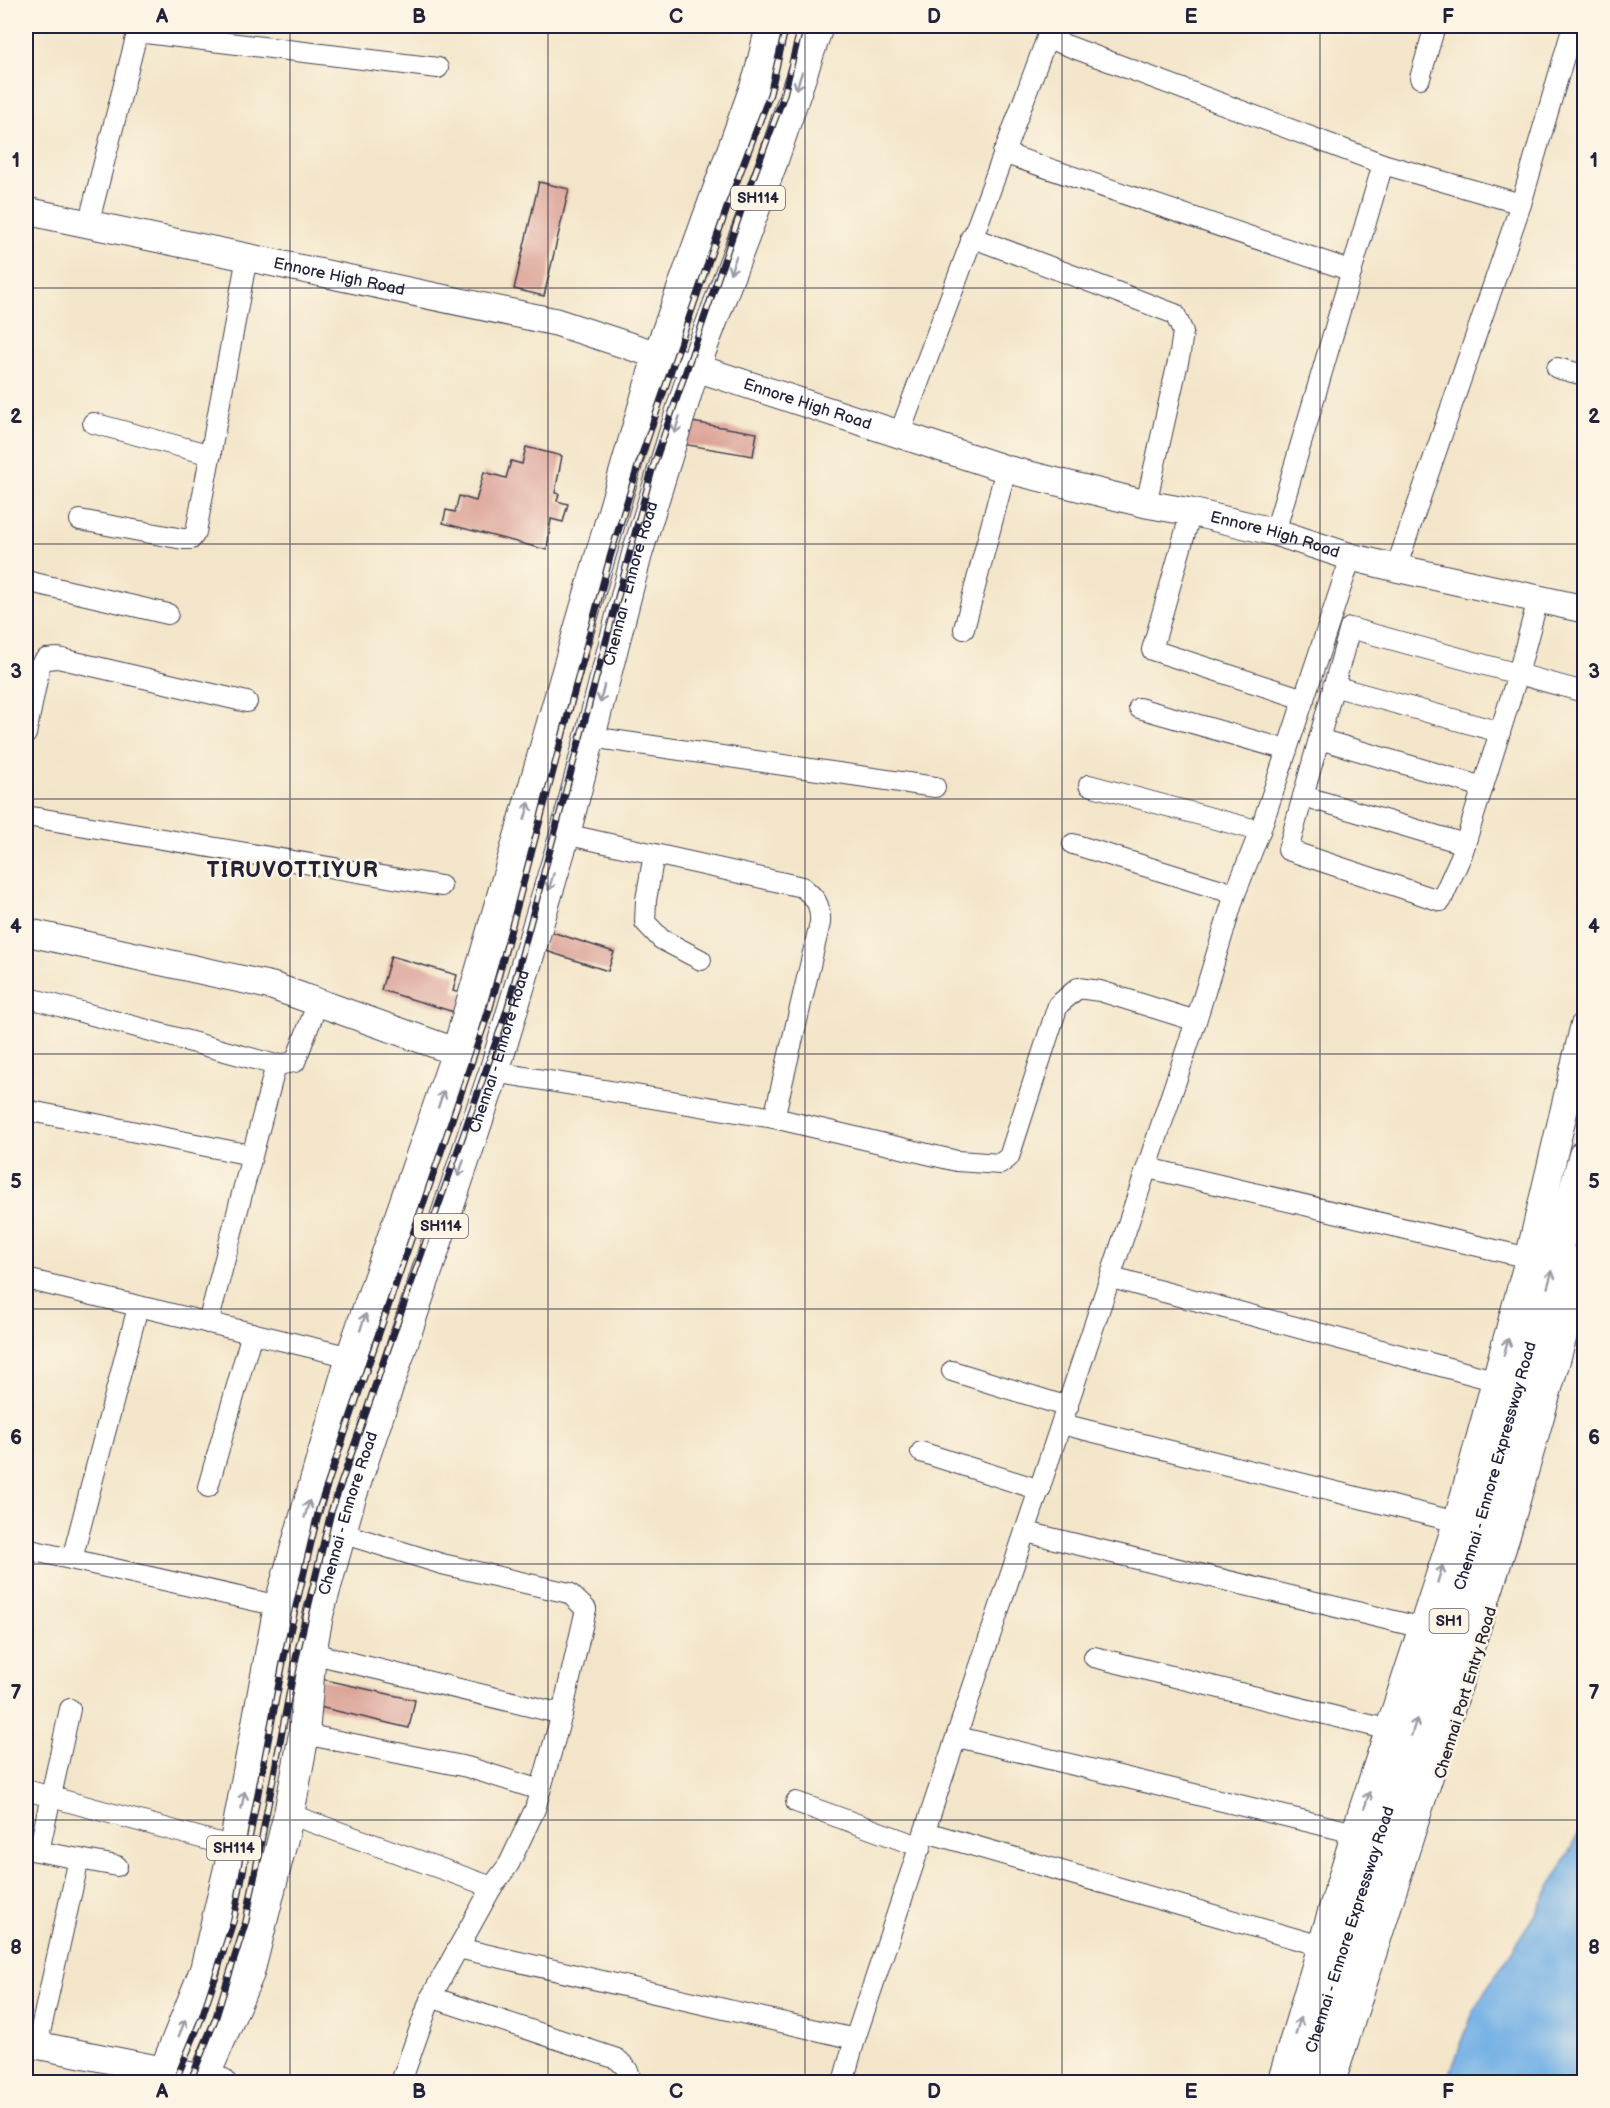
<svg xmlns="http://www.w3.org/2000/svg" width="1610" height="2108" viewBox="0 0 1610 2108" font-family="'Balsamiq Sans',sans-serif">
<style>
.water{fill:#73b0e5;stroke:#4a6990;stroke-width:1.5}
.building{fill:#dba398}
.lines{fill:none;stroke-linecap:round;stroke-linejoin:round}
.street-casing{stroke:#413f50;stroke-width:22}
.secondary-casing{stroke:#413f50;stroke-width:29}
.primary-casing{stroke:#413f50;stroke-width:32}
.street{stroke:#fff;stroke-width:20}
.secondary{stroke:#fff;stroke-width:27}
.primary{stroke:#fff;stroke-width:30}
.rail-casing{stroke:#22223b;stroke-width:7}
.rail{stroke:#fcf5e5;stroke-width:4.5;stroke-dasharray:14;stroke-linecap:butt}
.oneway{stroke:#9c9ca7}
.grid{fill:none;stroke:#22223b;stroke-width:1.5;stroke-opacity:0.55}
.labels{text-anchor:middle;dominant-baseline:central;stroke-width:5;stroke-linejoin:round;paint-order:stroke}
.shield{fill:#fcf5e5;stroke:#63616e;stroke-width:1.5}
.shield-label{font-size:15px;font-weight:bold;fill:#22223b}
.street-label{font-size:16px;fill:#22223b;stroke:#fcf5e5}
.district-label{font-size:22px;font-weight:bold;letter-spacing:1.5px;fill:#22223b;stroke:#fcf5e5}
.neatline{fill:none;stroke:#22223b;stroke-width:2}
.grid-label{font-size:20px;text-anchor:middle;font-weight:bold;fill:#22223b}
</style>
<rect width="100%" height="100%" fill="#fcf5e5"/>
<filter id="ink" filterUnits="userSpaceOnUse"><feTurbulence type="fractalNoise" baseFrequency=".0167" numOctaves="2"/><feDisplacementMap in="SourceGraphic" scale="12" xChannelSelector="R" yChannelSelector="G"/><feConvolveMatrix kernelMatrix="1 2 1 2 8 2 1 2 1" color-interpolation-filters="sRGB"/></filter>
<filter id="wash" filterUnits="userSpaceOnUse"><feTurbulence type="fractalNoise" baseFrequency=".008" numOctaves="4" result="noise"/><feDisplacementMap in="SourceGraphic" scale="24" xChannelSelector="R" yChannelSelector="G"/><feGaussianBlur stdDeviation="1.35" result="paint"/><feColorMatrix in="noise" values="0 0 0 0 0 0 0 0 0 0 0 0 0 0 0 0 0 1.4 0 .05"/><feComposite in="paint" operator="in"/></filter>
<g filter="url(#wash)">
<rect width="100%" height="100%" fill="#f3e5c9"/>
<path class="water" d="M 1584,1823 L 1584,2082 L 1447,2082 L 1475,2007 L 1535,1916 Z"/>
<g id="blocks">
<g class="building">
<path d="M 539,182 L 569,189 L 544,296 L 514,289 Z"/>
<path d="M 686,421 L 757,433 L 753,456 L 682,444 Z"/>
<path d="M 526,447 L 562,456 L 555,493 L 559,494 L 557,501 L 568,504 L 563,522 L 551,519 L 547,550 L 443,523 L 446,510 L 455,512 L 459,496 L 476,501 L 484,472 L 506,478 L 511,461 L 522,464 Z"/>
<path d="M 549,931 L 614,952 L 608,971 L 543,950 Z"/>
<path d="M 391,956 L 457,975 L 453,991 L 470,996 L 464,1015 L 381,990 Z"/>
<path d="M 322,1679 L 415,1700 L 409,1728 L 315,1706 Z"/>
</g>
</g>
</g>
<g filter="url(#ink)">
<use href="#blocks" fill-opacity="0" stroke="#413f50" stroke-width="1.5"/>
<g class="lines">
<g class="street-casing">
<g id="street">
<path d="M 137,32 L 438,68"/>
<path d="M 1047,38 L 1383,164 L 1521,204"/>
<path d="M 1420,78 L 1435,26"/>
<path d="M 1003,153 L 1352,271"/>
<path d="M 88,225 L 139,26"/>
<path d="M 971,237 L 1175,314 L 1183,332 L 1180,353 L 1146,504"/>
<path d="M 1557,368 L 1584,375"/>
<path d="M 93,423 L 211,455"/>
<path d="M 899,435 L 1051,27"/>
<path d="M 1191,512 L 1152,650 L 1304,699"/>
<path d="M 80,520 L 183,539 L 191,539 L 196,532 L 247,257"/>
<path d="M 1275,532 L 1383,164"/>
<path d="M 1396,568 L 1521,204 L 1573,26"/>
<path d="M 26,581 L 168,614"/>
<path d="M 1538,599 L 1518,674 L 1350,628 L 1288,850 L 1441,901 L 1462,854 L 1518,674 L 1584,692"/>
<path d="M 964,629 L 1006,469"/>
<path d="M 1333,686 L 1500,732"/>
<path d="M 1139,708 L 1287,750"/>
<path d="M 26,734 L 40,665 L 46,659 L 58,658 L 247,702"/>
<path d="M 591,737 L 935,787"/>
<path d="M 1319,739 L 1483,787"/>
<path d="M 1089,785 L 1260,831"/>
<path d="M 1303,796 L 1465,844"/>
<path d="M 26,816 L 441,886"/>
<path d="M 565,834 L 802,887 C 816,898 821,905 820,923 L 774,1118"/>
<path d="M 1073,844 L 1235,894"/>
<path d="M 654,854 L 646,900 L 645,922 L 661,939 L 701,960"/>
<path d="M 26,997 L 276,1065"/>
<path d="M 494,1072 L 774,1118 L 957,1161 L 1000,1164 L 1009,1157 L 1058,1005 L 1078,988 L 1100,991 L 1196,1021"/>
<path d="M 26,1110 L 251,1155"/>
<path d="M 1148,1168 L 1529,1258"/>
<path d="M 1112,1278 L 1497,1381"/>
<path d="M 26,1279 L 351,1357"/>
<path d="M 208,1323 L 276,1065 L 295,1062 L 318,1002"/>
<path d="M 952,1371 L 1068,1407"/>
<path d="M 1062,1424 L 1457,1522"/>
<path d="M 921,1452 L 1040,1490"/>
<path d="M 208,1487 L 252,1333"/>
<path d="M 1026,1532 L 1423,1628"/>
<path d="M 341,1533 L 442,1564 L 569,1593 L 586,1609 L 562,1714 L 535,1809 L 509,1864 L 492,1887 L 431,1997 L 401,2082"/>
<path d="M 26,1549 L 279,1606"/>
<path d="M 72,1559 L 138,1307"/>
<path d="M 311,1653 L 562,1714"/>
<path d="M 1094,1657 L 1390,1730"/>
<path d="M 304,1734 L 467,1767 L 540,1790"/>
<path d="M 958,1737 L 1355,1833"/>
<path d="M 26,1790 L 234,1847"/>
<path d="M 796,1802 L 921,1847"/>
<path d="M 289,1814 L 492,1887"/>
<path d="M 926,1832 L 1321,1946"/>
<path d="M 26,1849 L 117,1866"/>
<path d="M 39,1851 L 70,1709"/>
<path d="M 458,1948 L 855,2039"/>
<path d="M 431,1997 L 617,2059 C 625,2066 631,2071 630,2082"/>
<path d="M 37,2046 L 79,1859"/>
<path d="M 843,2082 L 855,2039 L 1196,1021 L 1235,894 L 1260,831 L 1351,557"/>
</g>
</g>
<g class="secondary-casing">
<g id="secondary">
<path id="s1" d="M 26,211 L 556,322 L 1006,469 L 1146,504 L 1191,512 L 1275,532 L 1351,557 L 1396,568 L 1584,609"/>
<path d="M 26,932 L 272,986 L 457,1052"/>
<path d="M 26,2043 L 222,2082"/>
<path d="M 1281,2082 L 1355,1833 L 1457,1522 L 1529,1258 L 1584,1026"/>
</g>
</g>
<g class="primary-casing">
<g id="primary">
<path d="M 160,2082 L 205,1970 L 234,1847 L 279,1606 L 351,1357 L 457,1052 L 658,356 L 759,76 L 771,26"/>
<path id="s2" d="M 202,2082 L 249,1973 L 289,1814 L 304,1734 L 311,1653 L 318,1615 L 350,1500 L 494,1072 L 565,834 L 637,554 L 694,369 L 772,163 L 818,26"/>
<path id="s3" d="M 1301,2082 L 1479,1527 L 1584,1155"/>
<path d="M 1330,2082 L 1505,1535 L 1584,1258"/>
</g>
</g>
<use href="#street" class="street"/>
<use href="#secondary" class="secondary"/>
<use href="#primary" class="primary"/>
<g class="rail-casing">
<g id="rail">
<path d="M 175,2082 L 202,2017 L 234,1919 L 284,1657 L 319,1509 L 490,1008 L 610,557 L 638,466 L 728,205 L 770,94 L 786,26"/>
<path d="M 190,2082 L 215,2020 L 246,1921 L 296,1658 L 331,1512 L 507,1010 L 652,470 L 742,208 L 784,95 L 801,26"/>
</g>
</g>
<use href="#rail" class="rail"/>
</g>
<defs><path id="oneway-shaft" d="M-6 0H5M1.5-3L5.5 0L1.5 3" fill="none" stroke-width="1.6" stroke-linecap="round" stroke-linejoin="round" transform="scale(1.5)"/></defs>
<g class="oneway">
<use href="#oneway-shaft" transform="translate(799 81) rotate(109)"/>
<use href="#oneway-shaft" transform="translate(733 265) rotate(110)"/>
<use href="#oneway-shaft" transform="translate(677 425) rotate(107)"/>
<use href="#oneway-shaft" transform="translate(602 694) rotate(104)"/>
<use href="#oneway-shaft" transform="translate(527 811) rotate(-74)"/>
<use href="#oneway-shaft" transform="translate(551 882) rotate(107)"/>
<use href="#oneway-shaft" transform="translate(441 1099) rotate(-71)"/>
<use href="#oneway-shaft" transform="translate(461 1168) rotate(109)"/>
<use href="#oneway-shaft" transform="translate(1550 1279) rotate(-74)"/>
<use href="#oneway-shaft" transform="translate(363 1322) rotate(-71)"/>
<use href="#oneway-shaft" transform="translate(1506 1347) rotate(-75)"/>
<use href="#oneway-shaft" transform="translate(307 1509) rotate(-74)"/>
<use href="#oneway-shaft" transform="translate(1440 1574) rotate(-73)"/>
<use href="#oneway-shaft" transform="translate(1414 1727) rotate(-72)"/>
<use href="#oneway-shaft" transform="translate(243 1800) rotate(-79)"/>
<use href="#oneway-shaft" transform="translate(1367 1800) rotate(-72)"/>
<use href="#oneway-shaft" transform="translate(1298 2026) rotate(-74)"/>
<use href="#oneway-shaft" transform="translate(182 2028) rotate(-68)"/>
</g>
</g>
<path class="grid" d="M 290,26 L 290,2082M 548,26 L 548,2082M 805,26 L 805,2082M 1062,26 L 1062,2082M 1320,26 L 1320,2082M 26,288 L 1584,288M 26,544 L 1584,544M 26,799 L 1584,799M 26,1054 L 1584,1054M 26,1309 L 1584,1309M 26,1564 L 1584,1564M 26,1820 L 1584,1820"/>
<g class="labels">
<g class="shield">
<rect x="731" y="186" width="54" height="24" rx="4.5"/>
<rect x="414" y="1214" width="54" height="24" rx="4.5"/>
<rect x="1429.5" y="1609" width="39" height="24" rx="4.5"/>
<rect x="207" y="1836" width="54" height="24" rx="4.5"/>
</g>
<g class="shield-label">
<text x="758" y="198">SH114</text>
<text x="441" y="1226">SH114</text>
<text x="1449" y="1621">SH1</text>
<text x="234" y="1848">SH114</text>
</g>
<g class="street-label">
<text stroke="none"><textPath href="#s1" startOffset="320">Ennore High Road</textPath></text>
<text stroke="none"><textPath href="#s1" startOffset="806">Ennore High Road</textPath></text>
<text stroke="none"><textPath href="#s1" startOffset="1292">Ennore High Road</textPath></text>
<text stroke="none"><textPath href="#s2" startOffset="1562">Chennai - Ennore Road</textPath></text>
<text stroke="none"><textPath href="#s2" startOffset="1076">Chennai - Ennore Road</textPath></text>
<text stroke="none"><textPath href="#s3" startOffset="646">Chennai - Ennore Expressway Road</textPath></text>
<text stroke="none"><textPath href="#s2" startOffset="590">Chennai - Ennore Road</textPath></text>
<text transform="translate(1466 1693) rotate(-73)">Chennai Port Entry Road</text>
<text stroke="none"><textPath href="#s3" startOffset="160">Chennai - Ennore Expressway Road</textPath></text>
</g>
<g class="district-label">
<text x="293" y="870">TIRUVOTTIYUR</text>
</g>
</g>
<rect width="1610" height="2108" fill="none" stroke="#fcf5e5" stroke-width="66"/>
<rect x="33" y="33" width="1544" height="2042" class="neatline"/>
<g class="grid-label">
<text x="162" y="23">A</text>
<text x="419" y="23">B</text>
<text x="676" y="23">C</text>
<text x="934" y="23">D</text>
<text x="1191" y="23">E</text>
<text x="1448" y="23">F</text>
<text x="16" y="167">1</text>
<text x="1594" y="167">1</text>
<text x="16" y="423">2</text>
<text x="1594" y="423">2</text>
<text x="16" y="678">3</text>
<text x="1594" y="678">3</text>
<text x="16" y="933">4</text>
<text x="1594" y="933">4</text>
<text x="16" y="1188">5</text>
<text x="1594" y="1188">5</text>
<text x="16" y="1444">6</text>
<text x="1594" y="1444">6</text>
<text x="16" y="1699">7</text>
<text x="1594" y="1699">7</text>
<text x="16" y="1954">8</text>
<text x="1594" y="1954">8</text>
<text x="162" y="2098">A</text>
<text x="419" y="2098">B</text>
<text x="676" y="2098">C</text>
<text x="934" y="2098">D</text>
<text x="1191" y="2098">E</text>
<text x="1448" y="2098">F</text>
</g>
</svg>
